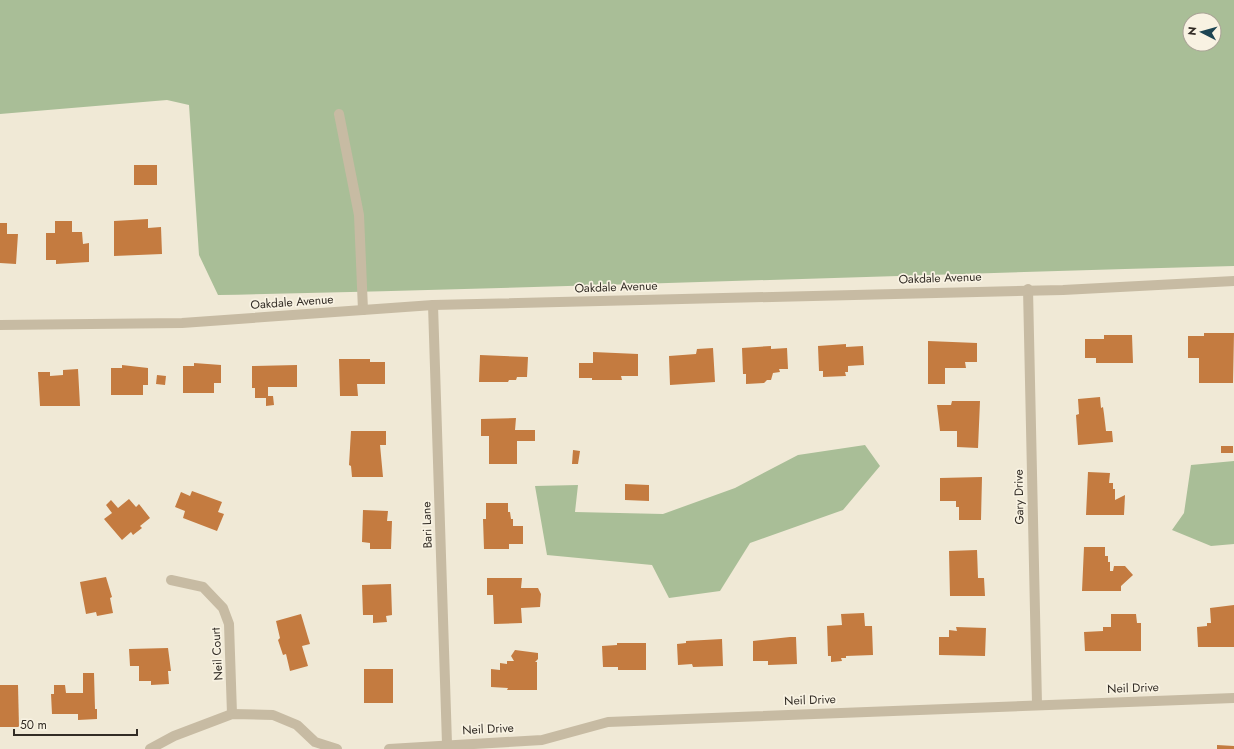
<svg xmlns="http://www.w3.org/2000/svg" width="1234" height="749" viewBox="0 0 1234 749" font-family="Jost,sans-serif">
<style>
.green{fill:#a9be97;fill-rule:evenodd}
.building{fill:#c47b40}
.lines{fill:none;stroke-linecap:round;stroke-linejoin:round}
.minor{stroke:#c7bba3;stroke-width:10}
.labels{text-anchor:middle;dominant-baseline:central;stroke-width:3.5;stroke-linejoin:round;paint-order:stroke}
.street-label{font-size:12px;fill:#322c25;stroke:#f8f2e2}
</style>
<rect width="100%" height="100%" fill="#f0e9d6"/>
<g class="green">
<path d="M 0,0 L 1234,0 L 1234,266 C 895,275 557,288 218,295 L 199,255 L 189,105 L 167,100 L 0,114 ZM 1190,20 L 1214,20 L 1214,44 L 1190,44 Z"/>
<path d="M 865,445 L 880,466 L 843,510 L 750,543 L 720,591 L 669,598 L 652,565 L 547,555 L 535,486 L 578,485 L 575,512 L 663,514 L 735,488 L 798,455 Z"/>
<path d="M 1234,461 L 1234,544 L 1211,546 L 1172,530 L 1184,513 L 1191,465 Z"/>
</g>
<g class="building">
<rect x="134" y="165" width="23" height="20"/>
<path d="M 148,219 L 148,228 L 161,227 L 162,254 L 114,256 L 114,221 Z"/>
<path d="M 55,221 L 72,221 L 72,232 L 82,232 L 83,244 L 89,243 L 89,262 L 56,264 L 56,260 L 46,260 L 46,233 L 55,233 Z"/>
<path d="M 0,223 L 7,223 L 7,234 L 18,234 L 16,264 L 0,263 Z"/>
<path d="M 1204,333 L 1234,333 L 1233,383 L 1199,383 L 1199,358 L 1188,358 L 1188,336 L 1204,336 Z"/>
<path d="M 1104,335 L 1132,335 L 1133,363 L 1096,363 L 1096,358 L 1085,358 L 1085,339 L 1104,339 Z"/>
<path d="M 928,341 L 977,343 L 977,362 L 965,362 L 966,368 L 945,368 L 945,384 L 928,384 Z"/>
<path d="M 846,344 L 846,347 L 863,346 L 864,365 L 848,366 L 848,372 L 845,372 L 846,376 L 823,377 L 823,371 L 819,371 L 818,346 Z"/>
<path d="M 771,346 L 771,349 L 787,348 L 788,369 L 779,369 L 780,372 L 773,373 L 771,380 L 767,380 L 764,383 L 746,384 L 746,374 L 743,374 L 742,348 Z"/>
<path d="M 713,348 L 715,382 L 670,385 L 669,356 L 696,354 L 697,349 Z"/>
<path d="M 593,352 L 638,354 L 638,376 L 621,376 L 622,380 L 592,380 L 592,378 L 579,378 L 579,363 L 593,363 Z"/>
<path d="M 480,355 L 528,357 L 527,377 L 517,377 L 516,380 L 509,380 L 508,382 L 479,382 Z"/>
<path d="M 339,359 L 370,359 L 370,362 L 385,362 L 385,384 L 357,384 L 358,396 L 340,396 Z"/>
<path d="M 194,363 L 221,365 L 221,383 L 214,383 L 214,393 L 183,393 L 183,366 L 194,366 Z"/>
<path d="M 122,365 L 148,368 L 148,385 L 143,385 L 143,395 L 111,395 L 111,368 L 122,368 Z"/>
<path d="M 297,365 L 297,387 L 268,387 L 268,396 L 273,396 L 274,405 L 266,406 L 266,398 L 255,398 L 255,388 L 252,388 L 252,366 Z"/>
<path d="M 78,369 L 80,406 L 40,406 L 38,372 L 50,372 L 50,376 L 63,375 L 63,370 Z"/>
<path d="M 157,375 L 166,376 L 165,385 L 156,384 Z"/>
<path d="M 1100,397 L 1101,408 L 1103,407 L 1104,414 L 1106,431 L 1112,431 L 1113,442 L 1078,445 L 1076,415 L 1079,414 L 1078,399 Z"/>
<path d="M 952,401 L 980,401 L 978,448 L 957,447 L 957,431 L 940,431 L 937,405 L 951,405 Z"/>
<path d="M 516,418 L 515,430 L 535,430 L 535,441 L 517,441 L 517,464 L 489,464 L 489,436 L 481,436 L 481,419 Z"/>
<path d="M 351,431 L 386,431 L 386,445 L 380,445 L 383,477 L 352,477 L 351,466 L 349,465 Z"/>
<rect x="1221" y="446" width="12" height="7"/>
<path d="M 573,450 L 580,451 L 578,464 L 572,464 Z"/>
<path d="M 1088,472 L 1110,473 L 1109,483 L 1113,483 L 1113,489 L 1115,489 L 1115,500 L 1125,495 L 1124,515 L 1086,515 Z"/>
<path d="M 982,477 L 981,520 L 959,520 L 959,507 L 956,507 L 956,501 L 940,501 L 940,478 Z"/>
<path d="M 625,484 L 649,485 L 649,501 L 625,500 Z"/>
<path d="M 192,491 L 222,502 L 218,512 L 224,514 L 217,531 L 183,518 L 185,511 L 175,507 L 181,492 L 190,496 Z"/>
<path d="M 129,499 L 136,507 L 139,504 L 150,518 L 140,526 L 142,528 L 133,535 L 131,532 L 122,540 L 104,519 L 112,513 L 106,505 L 111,500 L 118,508 Z"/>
<path d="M 486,503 L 508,503 L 508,512 L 510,512 L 511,519 L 513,519 L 513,526 L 523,526 L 523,544 L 509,544 L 509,549 L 484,549 L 483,519 L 486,519 Z"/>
<path d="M 363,510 L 388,511 L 387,521 L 392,521 L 391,549 L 370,549 L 370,543 L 362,542 Z"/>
<path d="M 1084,547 L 1105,547 L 1105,556 L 1108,556 L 1108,562 L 1110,562 L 1110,571 L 1113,571 L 1114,566 L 1125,566 L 1133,575 L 1121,586 L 1121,591 L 1082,591 Z"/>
<path d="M 977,550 L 978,578 L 984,578 L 985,596 L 950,596 L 949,551 Z"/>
<path d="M 106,577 L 112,597 L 110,598 L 113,613 L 97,616 L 96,612 L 86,614 L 80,582 Z"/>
<path d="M 487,578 L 522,578 L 521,588 L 538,588 L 541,594 L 540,607 L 521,608 L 522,623 L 494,624 L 493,595 L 487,595 Z"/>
<path d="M 391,584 L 392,615 L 386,616 L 387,622 L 373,623 L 373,615 L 363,615 L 362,585 Z"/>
<path d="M 1234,605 L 1234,647 L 1198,647 L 1197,627 L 1207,626 L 1207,623 L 1211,623 L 1210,608 Z"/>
<path d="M 864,613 L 865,626 L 872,626 L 873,655 L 846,656 L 846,658 L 841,658 L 842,661 L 831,662 L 831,656 L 828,656 L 827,626 L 842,625 L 841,614 Z"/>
<path d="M 301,614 L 310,644 L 302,646 L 308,666 L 290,671 L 286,654 L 283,655 L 278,640 L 280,638 L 276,621 Z"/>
<path d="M 1111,614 L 1136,614 L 1137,623 L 1141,623 L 1141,651 L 1085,651 L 1084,632 L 1103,631 L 1103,627 L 1111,627 Z"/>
<path d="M 956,627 L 986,628 L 985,656 L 939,655 L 939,637 L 949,637 L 949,630 L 957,631 Z"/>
<path d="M 790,637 L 796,637 L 797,664 L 768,665 L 768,661 L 753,661 L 753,641 Z"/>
<path d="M 722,639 L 723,666 L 693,667 L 692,664 L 678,665 L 677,644 L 686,643 L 686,641 Z"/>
<path d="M 617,643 L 646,643 L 646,670 L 618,670 L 618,667 L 603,667 L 602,646 L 617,645 Z"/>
<path d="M 168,648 L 171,671 L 168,671 L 169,684 L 151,685 L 151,681 L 139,681 L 139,666 L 130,666 L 129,649 Z"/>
<path d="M 515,650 L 538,653 L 538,659 L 535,662 L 537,662 L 537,690 L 507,690 L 508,688 L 491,687 L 491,669 L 500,670 L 500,663 L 507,664 L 507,661 L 514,661 L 511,656 Z"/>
<rect x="364" y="669" width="29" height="34"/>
<path d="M 83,673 L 94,673 L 95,709 L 97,709 L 97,719 L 78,720 L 78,714 L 52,714 L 51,694 L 54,694 L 54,685 L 65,685 L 66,693 L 83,693 Z"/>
<path d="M 0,685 L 18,685 L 19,727 L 0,727 Z"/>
<path d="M 1217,745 L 1234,746 L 1234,749 L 1217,749 Z"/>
</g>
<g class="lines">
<g class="minor">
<path d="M 339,114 L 359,215 L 363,310"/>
<path d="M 1028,289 L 1037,704"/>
<path d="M 433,305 L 447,744"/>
<path d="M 0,325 L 182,323 L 433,305 L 1063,290 L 1234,281"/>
<path d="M 171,580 L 203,587 L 223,608 L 229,624 L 232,714"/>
<path d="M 150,749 L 174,736 L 232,714 L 273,715 L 297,725 L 315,742 L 337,749"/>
<path d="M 389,749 L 542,740 L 608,722 L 1234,698"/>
</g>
</g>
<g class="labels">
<g class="street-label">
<text transform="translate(940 278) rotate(-2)">Oakdale Avenue</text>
<text transform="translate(616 287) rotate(-2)">Oakdale Avenue</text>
<text transform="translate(292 302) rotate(-4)">Oakdale Avenue</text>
<text transform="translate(1019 497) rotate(-91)">Gary Drive</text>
<text transform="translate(427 525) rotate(-92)">Bari Lane</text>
<text transform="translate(217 654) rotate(-93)">Neil Court</text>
<text transform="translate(1133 688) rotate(-2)">Neil Drive</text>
<text transform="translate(810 700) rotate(-2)">Neil Drive</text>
<text transform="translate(488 729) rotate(-3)">Neil Drive</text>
</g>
</g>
<g transform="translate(1202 32) rotate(276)"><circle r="19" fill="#f8f2e2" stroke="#a9a396"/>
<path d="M0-3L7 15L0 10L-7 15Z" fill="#1c4452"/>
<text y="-6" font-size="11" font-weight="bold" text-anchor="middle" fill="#322c25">N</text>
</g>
<path d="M14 729v6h123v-6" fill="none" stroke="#322c25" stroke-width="2"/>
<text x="20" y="729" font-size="12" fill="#322c25" stroke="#f8f2e2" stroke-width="3" paint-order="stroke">50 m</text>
</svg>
